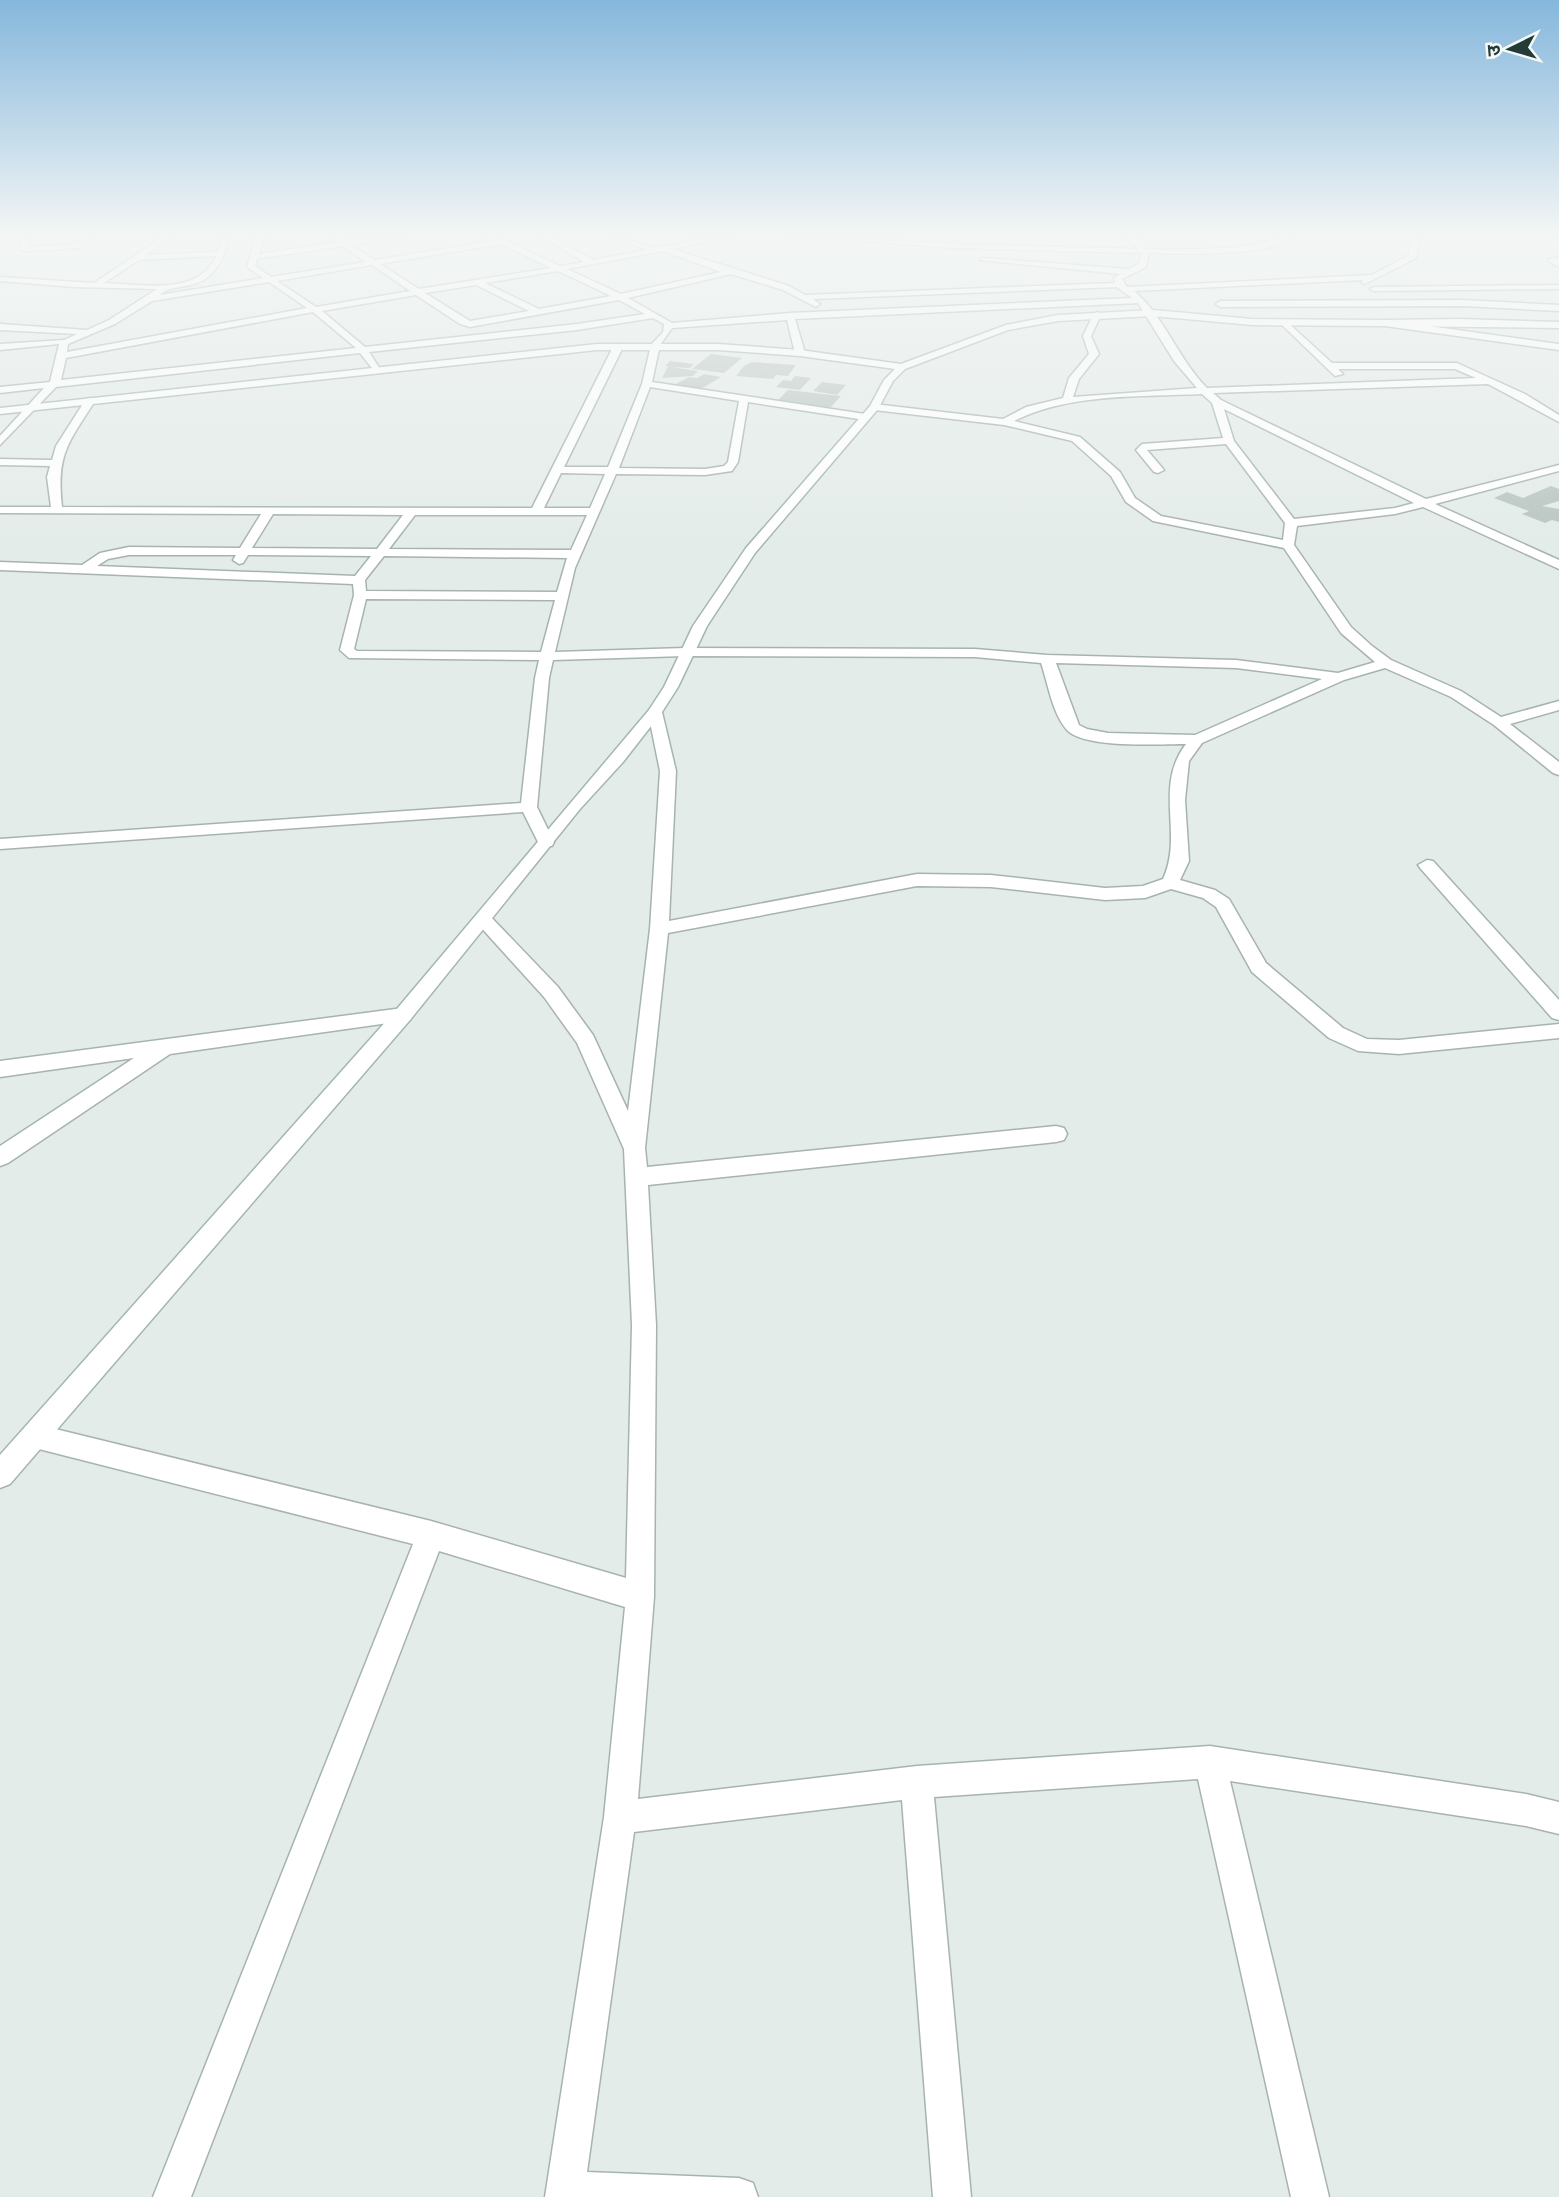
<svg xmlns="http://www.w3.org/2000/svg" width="1559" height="2197" viewBox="0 0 1559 2197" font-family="'Titillium Web','Noto Sans Devanagari',sans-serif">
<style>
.building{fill:#bac6c2}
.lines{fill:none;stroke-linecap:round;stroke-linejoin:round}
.street-casing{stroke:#a7b3b0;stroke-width:3}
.secondary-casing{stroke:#a4b6b2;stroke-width:3}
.street{fill:#fff;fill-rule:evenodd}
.secondary{fill:#fff;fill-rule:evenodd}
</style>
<rect width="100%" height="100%" fill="#e4ece9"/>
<g class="building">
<path d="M 711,354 L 742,358 L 724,373 L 692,369 Z"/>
<path d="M 670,361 L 694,364 L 690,368 L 670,367 L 698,371 L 693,376 L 662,378 L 668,366 L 665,366 Z"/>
<path d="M 752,362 L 796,365 L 788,376 L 776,375 L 773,379 L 736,376 L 744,366 Z"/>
<path d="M 704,374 L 721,377 L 699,390 L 674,385 L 689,377 L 697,378 Z"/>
<path d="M 795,376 L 811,378 L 800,390 L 776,387 L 783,380 L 791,381 Z"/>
<path d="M 822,382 L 846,385 L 837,395 L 813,391 Z"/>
<path d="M 788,390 L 841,396 L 830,408 L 776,402 Z"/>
<path d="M 1551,486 L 1559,489 L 1559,501 L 1542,506 L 1559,509 L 1559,522 L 1552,520 L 1545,523 L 1522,514 L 1529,511 L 1494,498 L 1507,492 L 1523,498 Z"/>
</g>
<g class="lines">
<g class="street-casing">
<g id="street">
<path d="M 26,235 L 29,247 L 76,244 L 86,235 L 94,235 L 81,248 L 29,251 L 21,250 L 19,240 L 0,241 L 0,237 Z"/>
<path d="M 166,235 L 175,235 L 146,255 L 218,252 L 223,235 L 231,235 C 222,261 216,281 186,286 C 176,288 167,288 160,295 L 263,278 L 247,267 L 257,235 L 265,235 L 259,254 L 337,242 L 327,235 L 336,235 L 345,241 L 403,235 L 351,245 L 375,260 L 494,241 L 483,235 L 493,235 L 560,266 L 584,262 L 538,235 L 547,235 L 593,260 L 647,250 L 611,235 C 628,235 643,249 659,247 C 684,245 708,235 735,235 L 672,249 L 789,286 L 805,295 L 1115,283 L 1114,278 L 1121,274 L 979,260 L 983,258 L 1128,269 L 1139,264 L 1141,253 L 955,248 L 784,235 L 955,244 L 1138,249 L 1127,235 L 1135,235 L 1146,249 C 1172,250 1266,251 1282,235 L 1290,235 C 1286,239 1283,244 1277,245 C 1246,255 1182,254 1149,253 L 1146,267 L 1122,279 L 1127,287 L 1372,275 L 1409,255 L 1412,235 L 1420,235 L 1416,258 L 1365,284 L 1361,282 L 1363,280 L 1134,291 C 1165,317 1178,359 1207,388 L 1476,378 L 1455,369 L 1338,369 L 1343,374 L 1335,376 L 1282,325 L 1285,320 L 1332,363 L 1457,363 L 1525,394 L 1559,415 L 1559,422 L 1488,384 L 1213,393 L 1221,400 L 1426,499 L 1559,465 L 1559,471 L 1435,504 L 1559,560 L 1559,569 L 1423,507 L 1395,514 L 1297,526 L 1294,545 L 1351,627 L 1372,646 L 1391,660 L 1461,691 L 1501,717 L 1559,701 L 1559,710 L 1510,724 L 1559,762 L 1559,775 L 1553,773 L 1494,725 L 1451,697 L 1385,668 L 1344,680 L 1202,743 L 1189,761 L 1185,800 L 1189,861 L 1180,880 L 1215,890 L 1229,899 L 1266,963 L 1343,1028 L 1367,1039 L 1399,1040 L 1559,1024 L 1559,1038 L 1399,1054 L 1358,1051 L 1329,1038 L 1252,972 L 1216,907 L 1203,898 L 1171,889 L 1145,898 L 1105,900 L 991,887 L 917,886 L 668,933 L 645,1148 L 647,1167 L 1056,1126 L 1064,1128 L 1067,1134 L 1064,1140 L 1056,1142 L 648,1185 L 656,1325 L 654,1597 L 638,1799 L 917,1766 L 1210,1746 L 1526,1794 L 1559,1802 L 1559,1834 L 1526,1826 L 1230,1781 L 1329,2197 L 1291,2197 L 1198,1779 L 934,1797 L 971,2197 L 933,2197 L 902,1800 L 634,1832 L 587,2172 L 739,2178 L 753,2183 L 758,2197 L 545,2197 L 604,1817 L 625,1607 L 439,1551 L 191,2197 L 153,2197 L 413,1544 L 35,1448 L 26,1445 L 22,1436 L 26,1427 L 35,1424 L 431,1521 L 626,1578 L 632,1325 L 624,1149 L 577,1043 L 544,997 L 477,923 L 474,919 L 477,915 L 489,915 L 558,987 L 593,1035 L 628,1111 L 650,929 L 660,771 L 648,712 L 650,709 L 660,709 L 662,712 L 676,771 L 669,921 L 917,874 L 991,875 L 1105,888 L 1143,886 L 1163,879 C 1184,834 1153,787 1186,744 C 1160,744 1085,749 1067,730 C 1052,713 1048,683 1041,663 L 975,657 L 685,656 L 553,660 L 549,678 L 537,807 L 554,842 L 552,846 L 540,846 L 523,812 L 0,849 L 0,839 L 521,803 L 535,678 L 539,660 L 349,658 L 340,650 L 354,595 L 353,584 L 0,570 L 0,562 L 82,565 L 100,553 L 129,547 L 240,548 L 261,514 L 0,513 L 0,507 L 51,507 L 47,477 L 50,466 L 0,465 L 0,459 L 52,460 L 56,446 L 86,399 L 90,398 L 95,401 C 68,443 56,455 62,507 L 532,508 L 613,347 L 618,344 L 623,347 L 564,467 L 608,467 L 642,384 L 651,345 L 663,332 L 664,324 L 653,318 L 577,330 L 369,352 L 380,369 L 375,372 L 360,353 L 56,387 L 0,445 L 0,436 L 44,388 L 0,393 L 0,387 L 50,382 L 59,344 L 0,350 L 0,344 L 64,340 L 77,334 L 0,330 L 0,324 L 87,330 L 109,320 L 157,289 L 74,287 L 0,281 L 0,277 L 94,283 ZM 501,244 L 551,268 L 419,289 L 380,264 ZM 342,246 L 366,262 L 271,277 L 255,266 L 257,259 ZM 663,251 L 721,272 L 621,294 L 567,269 ZM 216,256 C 199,297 140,284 104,283 L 139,260 ZM 372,265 L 410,291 L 316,307 L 277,281 ZM 558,271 L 611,296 L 539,309 L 485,283 ZM 731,274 L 783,290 L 816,307 L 820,304 L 813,299 L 1117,287 L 1132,298 L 790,313 L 672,323 L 628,298 ZM 269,282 L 307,308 L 67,352 L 68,344 L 115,324 L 152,301 ZM 476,285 L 529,311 L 470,321 L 425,293 ZM 416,295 L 460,324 L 470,327 L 619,300 L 645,314 L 577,324 L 365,347 L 322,311 ZM 1138,303 L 1174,361 L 1197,388 L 1073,397 L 1079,379 L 1099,354 L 1091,336 L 1101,315 L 1097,312 L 1093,315 L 1083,336 L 1089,354 L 1069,378 L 1063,398 L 1026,407 L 1003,419 L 874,404 L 869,407 L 874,410 L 1004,425 L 1072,441 L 1111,476 L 1126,502 L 1153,521 L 1284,548 L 1341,633 L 1375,662 L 1338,673 L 1236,660 L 1047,655 L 975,649 L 685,648 L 555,652 L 575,568 L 616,474 L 705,475 L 732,471 L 738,462 L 748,402 L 865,420 L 870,417 L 865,414 L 652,382 L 660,345 L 672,328 L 787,320 L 795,353 L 800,356 L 805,353 L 795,319 ZM 313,312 L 356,348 L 61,380 L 66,358 ZM 650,387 L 739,401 L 728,462 L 724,466 L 705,469 L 619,468 ZM 1202,394 L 1212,403 L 1223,438 L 1142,444 L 1136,450 L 1154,472 L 1158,473 L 1164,470 L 1147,450 L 1226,444 L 1285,523 L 1283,540 L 1161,516 L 1135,498 L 1120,472 L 1080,437 L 1014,421 C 1070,393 1140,397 1202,394 ZM 1224,409 L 1414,503 L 1395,508 L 1294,519 L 1234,441 ZM 561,473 L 605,474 L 590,508 L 544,508 ZM 273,514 L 403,515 L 377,549 L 252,548 ZM 415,515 L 587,515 L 571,550 L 389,549 ZM 129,555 L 236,555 L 233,560 L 239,564 L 243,563 L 248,555 L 371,556 L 355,576 L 97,566 L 108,559 ZM 384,556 L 567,558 L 557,592 L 366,591 L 365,580 ZM 366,599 L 555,600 L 541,652 L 357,651 L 354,649 ZM 1056,663 L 1236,668 L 1322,679 L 1195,735 L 1108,733 L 1087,729 L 1079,725 Z"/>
<path d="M 1559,257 L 1559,267 L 1548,261 L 1549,259 Z"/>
<path d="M 1559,285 L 1559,289 L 1374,291 L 1370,289 L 1374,287 Z"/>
<path d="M 1464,300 L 1559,305 L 1559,311 L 1464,306 L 1220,307 L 1216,304 L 1220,301 Z"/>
<path d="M 1459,319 L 1559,322 L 1559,328 L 1385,326 L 1381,323 L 1385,320 Z"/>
<path d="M 1427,860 L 1433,861 L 1559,1000 L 1559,1020 L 1552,1018 L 1421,869 L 1418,865 Z"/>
<path d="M 403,1008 L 410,1010 L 413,1015 L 410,1020 L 170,1054 L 8,1163 L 0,1166 L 0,1146 L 134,1058 L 0,1077 L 0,1061 Z"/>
</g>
</g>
<g class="secondary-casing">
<path id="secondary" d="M 1153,310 L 1252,319 L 1385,320 L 1559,344 L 1559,350 L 1385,326 L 1252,325 L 1153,316 L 1058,321 L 1008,330 L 905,369 L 893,381 L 878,409 L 755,553 L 707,626 L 678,687 L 662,712 L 623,762 L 580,809 L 410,1020 L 10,1484 L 0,1488 L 0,1455 L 396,1010 L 649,710 L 664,687 L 693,626 L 746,548 L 870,406 L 884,380 L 895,369 L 800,356 L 718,350 L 597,350 L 0,414 L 0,408 L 597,344 L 718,344 L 800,350 L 901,364 L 1006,325 L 1058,315 Z"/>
</g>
<use href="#street" class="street"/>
<use href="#secondary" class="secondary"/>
</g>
<linearGradient id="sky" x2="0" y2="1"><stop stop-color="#85b7dc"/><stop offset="0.43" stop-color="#f3f6f5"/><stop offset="1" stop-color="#f3f6f5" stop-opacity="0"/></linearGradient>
<rect width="1559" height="543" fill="url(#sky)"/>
<g transform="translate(1510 49) rotate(265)" stroke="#f4f9f7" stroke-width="5" paint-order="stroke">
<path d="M0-5L12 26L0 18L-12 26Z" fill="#253b38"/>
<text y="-10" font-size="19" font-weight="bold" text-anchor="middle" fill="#253b38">उ</text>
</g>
</svg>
